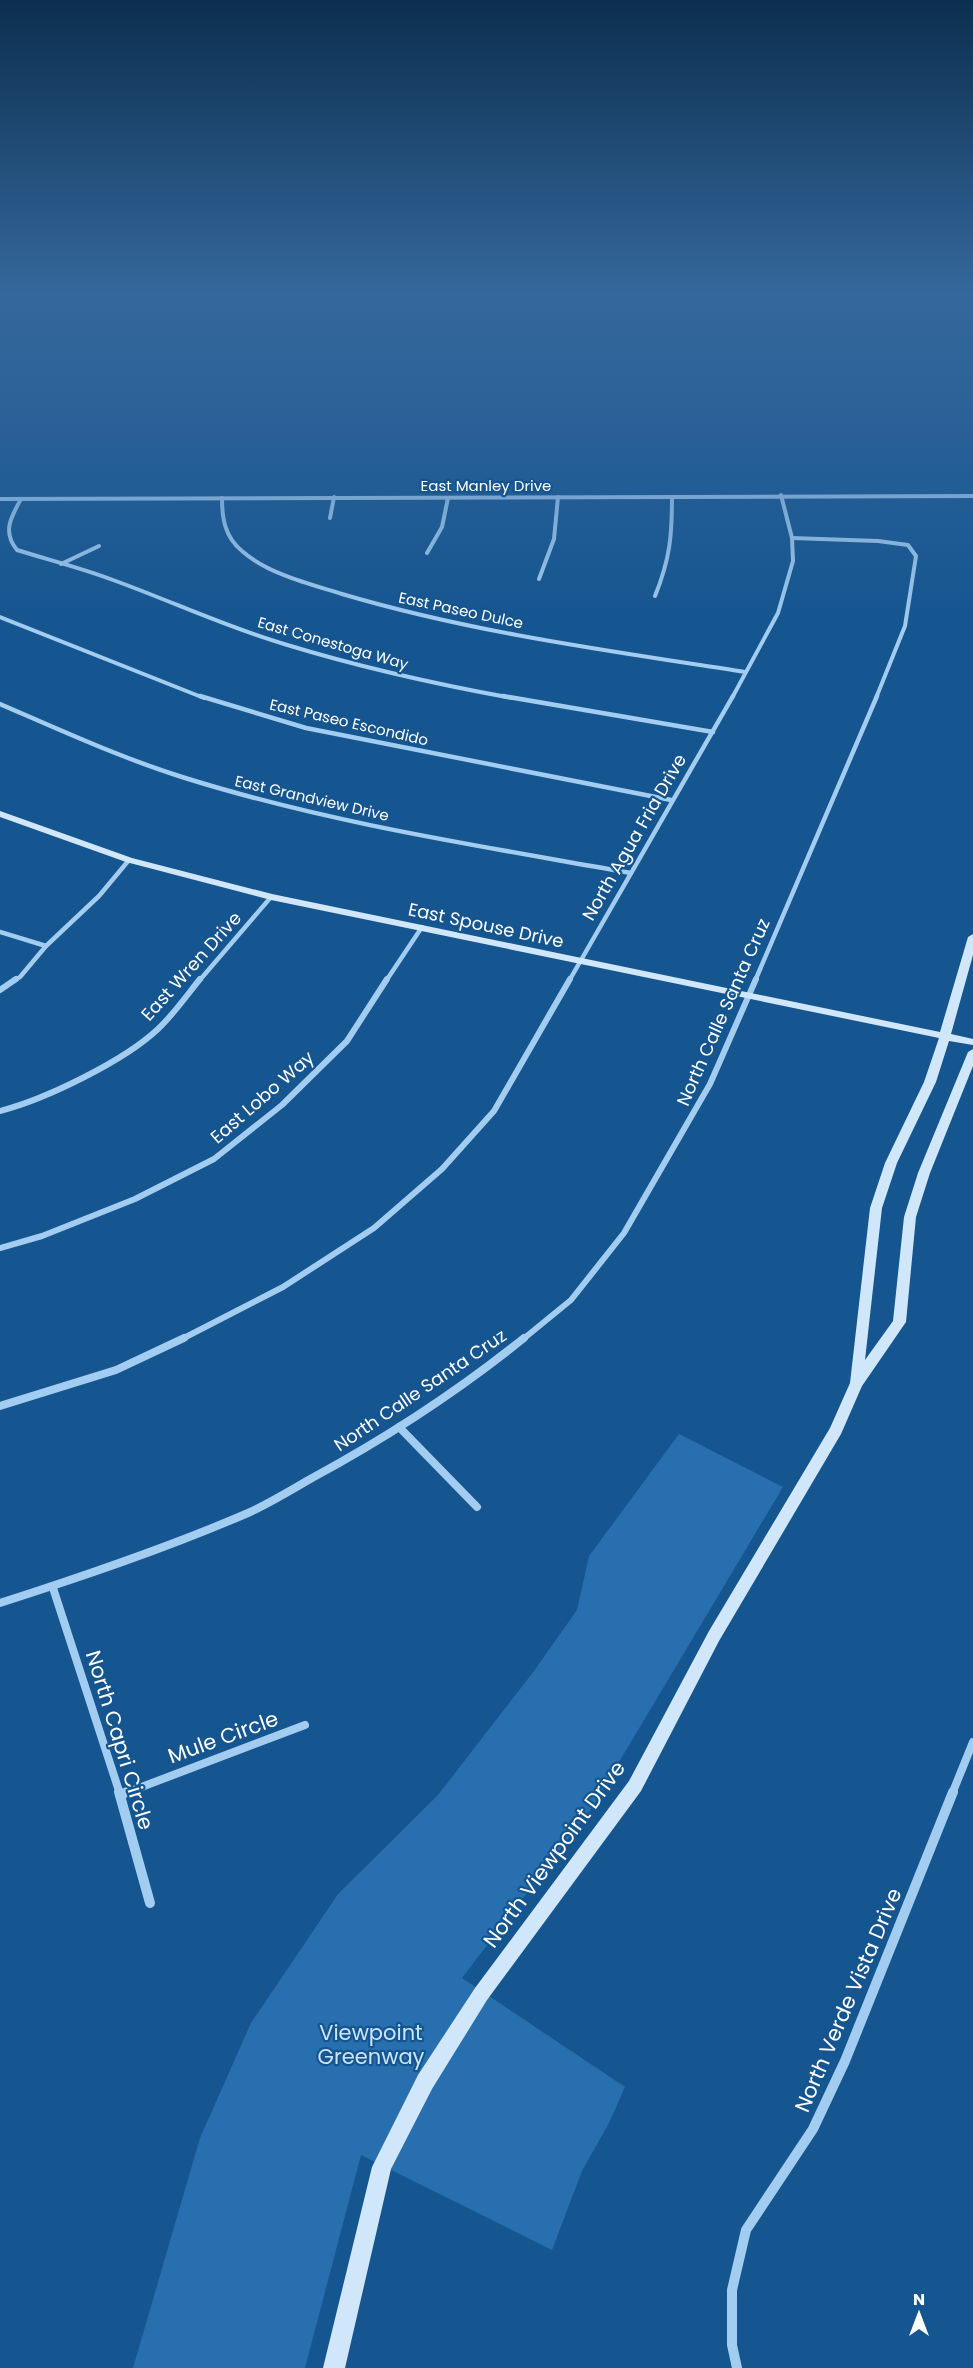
<svg xmlns="http://www.w3.org/2000/svg" width="973" height="2368" viewBox="0 0 973 2368" font-family="Poppins,sans-serif">
<style>
.green{fill:#286faf}
.lines{fill:none;stroke-linecap:round;stroke-linejoin:round}
.street-far4{stroke:#a2ccf0;stroke-width:4}
.street-far3{stroke:#a2ccf0;stroke-width:4.5}
.street-far2{stroke:#a2ccf0;stroke-width:6}
.street-far1{stroke:#a2ccf0;stroke-width:8}
.street{stroke:#a2ccf0;stroke-width:10}
.secondary{fill:#d0e6fb;fill-rule:evenodd}
.labels{text-anchor:middle;dominant-baseline:central;stroke-width:4.5;stroke-linejoin:round;paint-order:stroke}
.far-street-label{font-size:15px;fill:#fff;stroke:#155590}
.street-label{font-size:18px;fill:#fff;stroke:#155590}
.near-street-label{font-size:21px;fill:#fff;stroke:#155590}
.near-park-label{font-size:21px;fill:#c9e4fc;stroke:#155590}
</style>
<rect width="100%" height="100%" fill="#155590"/>
<path class="green" d="M 679,1434 L 783,1487 L 591,1809 L 462,1978 L 625,2087 L 609,2123 L 582,2171 L 552,2250 L 361,2155 L 305,2368 L 133,2368 L 200,2138 L 251,2023 L 338,1894 L 438,1795 L 534,1671 L 577,1610 L 589,1556 Z"/>
<g class="lines">
<g class="street-far4">
<path d="M 222,498 C 222,519 225,537 242,551 C 268,574 310,584 342,594 C 474,633 610,651 745,672"/>
<path d="M 0,499 L 973,496"/>
<path d="M 21,499 C 11,517 2,532 17,550 C 49,560 82,568 113,580 C 171,601 226,627 284,644 C 359,667 435,684 512,698"/>
<path d="M 330,518 L 334,497"/>
<path d="M 792,538 L 878,541 L 908,545 L 916,556 L 905,626 L 876,698"/>
<path d="M 427,553 L 442,527 L 448,498"/>
<path d="M 61,564 L 99,546"/>
<path d="M 539,579 L 554,539 L 558,497"/>
<path d="M 655,596 C 670,559 672,536 672,497"/>
<path d="M 0,617 L 204,698"/>
<path d="M 732,698 L 778,613 L 793,561 L 792,538 L 781,495"/>
</g>
<g class="street-far3">
<path d="M 200,696 L 306,728 L 671,800"/>
<path d="M 503,696 L 713,732"/>
<path d="M 0,704 C 60,730 119,757 182,777 C 328,823 480,846 631,873"/>
<path d="M 0,932 L 46,946"/>
<path d="M 14,981 L 20,977 L 46,946 L 99,896 L 129,860"/>
<path d="M 199,981 L 271,897"/>
<path d="M 386,981 L 422,927"/>
<path d="M 569,981 L 733,696"/>
<path d="M 755,981 L 877,696"/>
</g>
<g class="street-far2">
<path d="M 0,990 L 16,979"/>
<path d="M 0,1111 C 46,1099 124,1061 158,1029 C 174,1014 187,995 200,979"/>
<path d="M 0,1248 L 42,1236 L 135,1199 L 214,1159 L 282,1105 L 347,1041 L 387,979"/>
<path d="M 180,1340 L 283,1287 L 374,1228 L 442,1169 L 494,1111 L 570,979"/>
<path d="M 522,1340 L 571,1300 L 624,1233 L 710,1084 L 756,979"/>
</g>
<g class="street-far1">
<path d="M 0,1406 L 116,1370 L 184,1338"/>
<path d="M 399,1427 L 477,1507"/>
<path d="M 53,1588 L 120,1794"/>
<path d="M 0,1603 C 84,1576 167,1548 248,1513 C 270,1503 291,1490 312,1478 C 386,1438 458,1391 524,1338"/>
<path d="M 123,1794 L 305,1725"/>
<path d="M 952,1794 L 973,1742"/>
</g>
<g class="street">
<path d="M 119,1792 L 150,1903"/>
<path d="M 120,1795 L 127,1792"/>
<path d="M 737,2368 L 732,2345 L 732,2290 L 746,2230 L 813,2129 L 845,2061 L 953,1792"/>
</g>
<path class="secondary" d="M 0,811 L 132,858 L 272,894 L 940,1032 L 968,937 L 973,934 L 973,955 L 951,1034 L 973,1039 L 973,1045 L 949,1041 L 936,1082 L 897,1163 L 882,1208 L 865,1360 L 893,1321 L 904,1217 L 918,1173 L 968,1052 L 973,1049 L 973,1066 L 930,1173 L 916,1217 L 906,1322 L 862,1386 L 841,1434 L 719,1641 L 641,1791 L 487,2000 L 432,2089 L 391,2169 L 345,2368 L 323,2368 L 372,2167 L 418,2075 L 475,1988 L 629,1781 L 709,1631 L 830,1428 L 850,1383 L 870,1208 L 885,1163 L 924,1082 L 939,1038 L 271,900 L 126,862 L 0,817 Z"/>
</g>
<linearGradient id="sky" x2="0" y2="1"><stop stop-color="#0c2f4f"/><stop offset="0.47" stop-color="#35689c"/><stop offset="1" stop-color="#35689c" stop-opacity="0"/></linearGradient>
<rect width="973" height="628" fill="url(#sky)"/>
<g class="labels">
<g class="far-street-label">
<text x="486" y="485">East Manley Drive</text>
<text transform="translate(461 610) rotate(12)">East Paseo Dulce</text>
<text transform="translate(333 643) rotate(16)">East Conestoga Way</text>
<text transform="translate(349 722) rotate(13)">East Paseo Escondido</text>
<text transform="translate(312 798) rotate(13)">East Grandview Drive</text>
</g>
<g class="street-label">
<text transform="translate(634 837) rotate(-60)">North Agua Fria Drive</text>
<text transform="translate(486 925) rotate(12)">East Spouse Drive</text>
<text transform="translate(191 966) rotate(-48)">East Wren Drive</text>
<text transform="translate(723 1012) rotate(-66)">North Calle Santa Cruz</text>
<text transform="translate(262 1097) rotate(-41)">East Lobo Way</text>
<text transform="translate(420 1390) rotate(-34)">North Calle Santa Cruz</text>
</g>
<g class="near-street-label">
<text transform="translate(223 1737) rotate(-20)">Mule Circle</text>
<text transform="translate(120 1740) rotate(73)">North Capri Circle</text>
<text transform="translate(554 1854) rotate(-54)">North Viewpoint Drive</text>
<text transform="translate(848 2000) rotate(-67)">North Verde Vista Drive</text>
</g>
<g class="near-park-label">
<text x="371" y="2032">Viewpoint<tspan x="371" dy="24">Greenway</tspan></text>
</g>
</g>
<g transform="translate(919 2314)" stroke="#155590" stroke-width="4.5" paint-order="stroke">
<path d="M0-4.5L10 22L0 15L-10 22Z" fill="#ffffff"/>
<text y="-9" font-size="16" font-weight="bold" text-anchor="middle" fill="#ffffff">N</text>
</g>
</svg>
